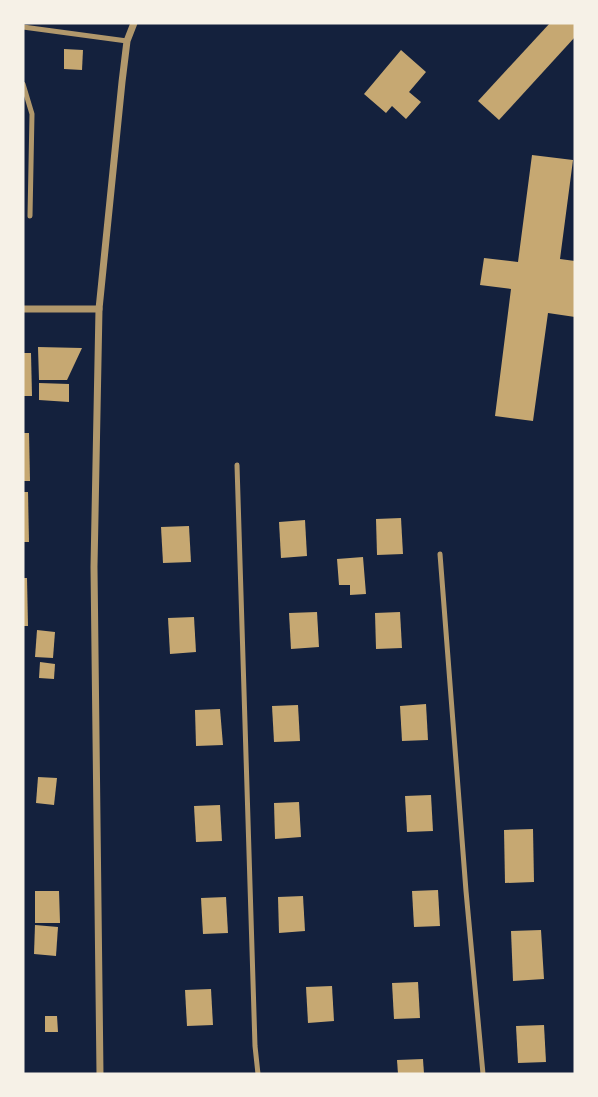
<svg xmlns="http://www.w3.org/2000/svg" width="598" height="1097" viewBox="0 0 598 1097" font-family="'PT Serif',serif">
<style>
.building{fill:#c6a872}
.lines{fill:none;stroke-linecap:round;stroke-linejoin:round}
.service{stroke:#b1986c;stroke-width:5}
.minor{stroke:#b1986c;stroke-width:7}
</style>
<rect width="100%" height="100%" fill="#14213d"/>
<g class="building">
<path d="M 550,23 L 575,23 L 575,37 L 499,120 L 478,101 Z"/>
<path d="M 64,49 L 83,50 L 82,70 L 64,69 Z"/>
<path d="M 401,50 L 426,72 L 409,92 L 421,102 L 406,119 L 392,106 L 386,113 L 364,94 Z"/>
<path d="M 532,155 L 573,160 L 560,259 L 575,261 L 575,317 L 548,313 L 533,421 L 495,416 L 511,289 L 480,285 L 484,258 L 518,262 Z"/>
<path d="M 38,347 L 82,348 L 67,380 L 39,380 Z"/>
<path d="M 23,353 L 31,353 L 32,396 L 23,396 Z"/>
<path d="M 39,383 L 69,384 L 69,402 L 39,400 Z"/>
<path d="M 23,433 L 29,433 L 30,481 L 23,481 Z"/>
<path d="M 23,492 L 28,492 L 29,542 L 23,542 Z"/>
<path d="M 401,518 L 403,554 L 377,555 L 376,519 Z"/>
<path d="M 305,520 L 307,556 L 281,558 L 279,522 Z"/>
<path d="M 189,526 L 191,562 L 163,563 L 161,527 Z"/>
<path d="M 363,557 L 366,594 L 350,595 L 350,585 L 339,585 L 337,559 Z"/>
<path d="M 23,578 L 27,578 L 28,626 L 23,626 Z"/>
<path d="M 317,612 L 319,647 L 291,649 L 289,613 Z"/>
<path d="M 400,612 L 402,648 L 376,649 L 375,613 Z"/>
<path d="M 194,617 L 196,652 L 170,654 L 168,618 Z"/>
<path d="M 37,630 L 55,632 L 53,658 L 35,657 Z"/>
<path d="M 40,662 L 55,664 L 54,679 L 39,678 Z"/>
<path d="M 426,704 L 428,740 L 402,741 L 400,706 Z"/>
<path d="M 298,705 L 300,741 L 274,742 L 272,706 Z"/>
<path d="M 220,709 L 223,745 L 196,746 L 195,710 Z"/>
<path d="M 38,777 L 57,778 L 54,805 L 36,803 Z"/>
<path d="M 431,795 L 433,831 L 407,832 L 405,796 Z"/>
<path d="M 299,802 L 301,837 L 275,839 L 274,803 Z"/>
<path d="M 220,805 L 222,841 L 196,842 L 194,806 Z"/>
<path d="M 533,829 L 534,882 L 505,883 L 504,830 Z"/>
<path d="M 438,890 L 440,926 L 414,927 L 412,891 Z"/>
<path d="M 35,891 L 59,891 L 60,923 L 35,923 Z"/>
<path d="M 303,896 L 305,931 L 279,933 L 278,897 Z"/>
<path d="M 226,897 L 228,933 L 203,934 L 201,898 Z"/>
<path d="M 35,925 L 58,927 L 56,956 L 34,954 Z"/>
<path d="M 541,930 L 544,979 L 513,981 L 511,931 Z"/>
<path d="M 418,982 L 420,1018 L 394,1019 L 392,983 Z"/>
<path d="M 332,986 L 334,1021 L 308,1023 L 306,987 Z"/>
<path d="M 211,989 L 213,1025 L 187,1026 L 185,990 Z"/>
<path d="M 45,1016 L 57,1016 L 58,1032 L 45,1032 Z"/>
<path d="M 544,1025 L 546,1062 L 518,1063 L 516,1026 Z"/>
<path d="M 423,1059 L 424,1074 L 398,1074 L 397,1060 Z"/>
</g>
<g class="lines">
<g class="service">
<path d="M 23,27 L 127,41"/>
<path d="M 23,84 L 32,114 L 30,216"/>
<path d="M 237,465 L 255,1046 L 258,1074"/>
<path d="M 440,554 L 466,891 L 483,1074"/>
</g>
<g class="minor">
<path d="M 23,309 L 99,309"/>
<path d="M 100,1074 L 94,567 L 99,309 L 122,82 L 127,41 L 134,23"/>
</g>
</g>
<rect width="598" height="1097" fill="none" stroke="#f6f1e7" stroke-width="49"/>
</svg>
